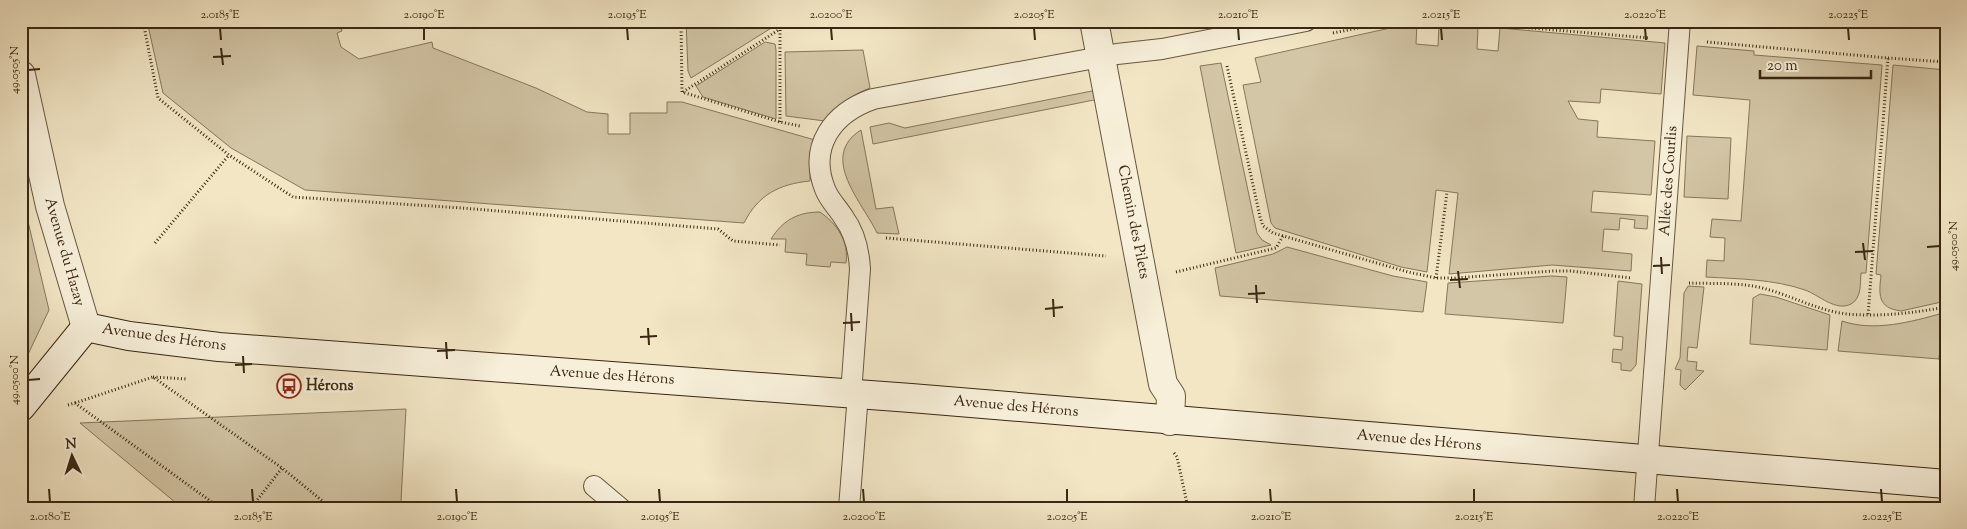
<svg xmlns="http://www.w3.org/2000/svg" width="1967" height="529" viewBox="0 0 1967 529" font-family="'Sorts Mill Goudy',serif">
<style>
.green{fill:#d3c6a6;stroke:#86765c}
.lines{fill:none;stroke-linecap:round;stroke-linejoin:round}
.lane-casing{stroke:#67573e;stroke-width:22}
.street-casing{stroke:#67573e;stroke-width:30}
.secondary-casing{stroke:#392711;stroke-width:30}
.path{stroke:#392711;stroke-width:3;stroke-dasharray:1 2.5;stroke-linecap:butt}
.lane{stroke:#f7efd9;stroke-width:20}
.street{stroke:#f7efd9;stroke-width:28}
.secondary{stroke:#f7efd9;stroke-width:28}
.ticks{fill:none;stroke:#392711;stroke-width:2}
.labels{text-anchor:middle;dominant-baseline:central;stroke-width:5;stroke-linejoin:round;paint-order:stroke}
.street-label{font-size:15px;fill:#392711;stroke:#f7efd9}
.poi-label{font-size:15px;font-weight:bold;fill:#392711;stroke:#f7efd9;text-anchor:start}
.neatline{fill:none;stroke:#392711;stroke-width:2}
.ticks-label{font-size:12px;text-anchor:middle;fill:#392711}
</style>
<rect width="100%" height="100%" fill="#f2e6c5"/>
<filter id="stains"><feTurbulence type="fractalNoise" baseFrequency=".004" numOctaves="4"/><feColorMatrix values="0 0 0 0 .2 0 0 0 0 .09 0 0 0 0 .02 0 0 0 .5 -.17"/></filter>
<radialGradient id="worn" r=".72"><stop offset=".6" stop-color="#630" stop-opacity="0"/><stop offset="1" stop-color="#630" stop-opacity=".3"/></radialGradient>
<g class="green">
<path d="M 147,21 L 339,21 L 342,31 L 337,33 L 341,47 L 359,59 L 432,42 L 433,48 L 536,88 L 587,112 L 608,114 L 608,134 L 630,134 L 630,113 L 667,113 L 667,102 L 682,102 L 815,140 L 810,152 L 810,181 C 779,184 758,195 744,223 L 305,190 L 231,148 L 163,93 Z"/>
<path d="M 686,21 L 773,21 L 773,27 L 691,78 L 688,71 Z"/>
<path d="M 1417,22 L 1416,44 L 1438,46 L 1439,24 L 1478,27 L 1477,49 L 1498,51 L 1500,28 L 1665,43 L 1661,94 L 1601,89 L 1600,103 L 1568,101 L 1578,119 L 1598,121 L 1597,137 L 1655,141 L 1651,195 L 1593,191 L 1591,212 L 1648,216 L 1647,229 L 1634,228 L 1635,220 L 1620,218 L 1619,230 L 1604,229 L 1602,251 L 1632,254 L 1631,271 L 1552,265 L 1449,274 L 1458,193 L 1436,190 L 1427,272 L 1401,267 L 1275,228 L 1271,223 L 1243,85 L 1261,82 L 1255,58 Z"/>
<path d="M 765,42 L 775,44 L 776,50 L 776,119 L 703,97 L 696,86 Z"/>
<path d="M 1697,46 L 1754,51 L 1754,55 L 1882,65 L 1866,273 L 1861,273 C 1860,283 1862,298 1851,304 C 1836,312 1819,295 1805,290 C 1773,279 1739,279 1706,277 L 1707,260 L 1724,261 L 1725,238 L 1710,237 L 1712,219 L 1741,221 L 1750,100 L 1693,95 Z"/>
<path d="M 863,50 L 870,88 C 853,94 837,106 825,121 L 786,116 L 785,52 Z"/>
<path d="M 1221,63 L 1257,233 L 1262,240 L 1271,245 L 1236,253 L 1200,66 Z"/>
<path d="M 1893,65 L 1946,70 L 1946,301 L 1901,311 C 1877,308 1879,294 1881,275 L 1876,274 Z"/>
<path d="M 1097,90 L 1099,99 L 873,144 L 870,127 L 889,123 L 905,128 Z"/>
<path d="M 861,130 L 876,209 L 893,207 L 899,234 L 877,233 C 863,203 818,157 861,130 Z"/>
<path d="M 1687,136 L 1731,138 L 1728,199 L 1684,197 Z"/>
<path d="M 21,192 L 49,310 L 23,365 L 21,364 Z"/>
<path d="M 820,212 C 837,224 849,241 846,263 L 831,262 L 830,267 L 806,265 L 807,254 L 785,252 L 786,239 L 771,239 C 783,220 798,212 820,212 Z"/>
<path d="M 1287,247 L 1393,276 L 1427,282 L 1423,312 L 1220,296 L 1215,268 L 1273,254 Z"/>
<path d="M 1552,276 L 1567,277 L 1563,323 L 1445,314 L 1448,283 Z"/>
<path d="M 1618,281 L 1642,284 L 1636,365 L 1631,371 L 1621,370 L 1621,363 L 1612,362 L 1613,349 L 1622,350 L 1623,337 L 1614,336 Z"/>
<path d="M 1688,286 L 1704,287 L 1697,348 L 1688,347 L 1687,361 L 1697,362 L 1696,370 L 1704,371 L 1685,390 L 1680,385 L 1681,370 L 1675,369 L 1680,358 L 1684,293 Z"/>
<path d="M 1760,294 L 1776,297 L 1830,315 L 1827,350 L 1750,344 L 1753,298 Z"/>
<path d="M 1943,313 L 1939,359 L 1838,351 L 1842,321 C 1874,332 1911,322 1943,313 Z"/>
<path d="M 406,409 L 401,501 L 409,508 L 182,508 L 80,423 Z"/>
</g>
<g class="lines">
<g class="lane-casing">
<g id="lane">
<path d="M 851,394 L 860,269 C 859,251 855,233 844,218 C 838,208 829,200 825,189 C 808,146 833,113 873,99 L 1117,54 L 1162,49 L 1306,21"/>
<path d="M 594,486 L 620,508"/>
<path d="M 849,508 L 858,394"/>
<path d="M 1644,508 L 1680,21"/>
</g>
</g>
<g class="street-casing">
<g id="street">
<path d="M 1094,21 L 1163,384 L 1171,396 L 1170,421"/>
<path d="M 21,75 L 50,206 L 86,327"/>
</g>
</g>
<g class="secondary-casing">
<path id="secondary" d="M 21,407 L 86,327 L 129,336 L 219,347 L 911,398 L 1946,484"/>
</g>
<g class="path">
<path d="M 143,21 L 158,98 L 229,155 L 293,197 L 462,208 L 718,229 L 733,241 L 780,245"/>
<path d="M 681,21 L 682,92 L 780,122 L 800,126"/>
<path d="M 1448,21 L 1649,38"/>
<path d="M 1333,33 L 1393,21"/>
<path d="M 1707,42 L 1888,58 L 1868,315"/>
<path d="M 1888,58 L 1946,62"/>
<path d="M 1227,66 L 1260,217 L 1263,226 L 1273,233 L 1408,272 L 1436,278 L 1455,278 L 1553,271 L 1571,271 L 1631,278"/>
<path d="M 683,92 L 780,29"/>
<path d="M 780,122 L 780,21"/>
<path d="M 886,238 L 1106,256"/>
<path d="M 155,243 L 229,155"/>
<path d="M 1176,272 L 1276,248 L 1283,236"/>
<path d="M 1436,278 L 1447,192"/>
<path d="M 1689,283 C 1714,284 1742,282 1766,289 C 1792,296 1819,311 1847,314 C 1880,317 1913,313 1946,307"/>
<path d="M 153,377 L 187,379"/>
<path d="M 75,403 L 153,377 L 282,468 L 331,508"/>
<path d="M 68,405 L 75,403 L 220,508"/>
<path d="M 1174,453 L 1177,457 L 1188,508"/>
<path d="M 251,508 L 282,468"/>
</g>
<use href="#lane" class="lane"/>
<use href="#street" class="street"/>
<use href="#secondary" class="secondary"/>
</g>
<path class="ticks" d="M 220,28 L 221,40M 424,28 L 424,40M 627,28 L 628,40M 831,28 L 832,40M 1034,28 L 1035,40M 1238,28 L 1239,40M 1441,28 L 1442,40M 1645,28 L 1646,40M 1848,28 L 1849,40M 221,48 L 223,65M 213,57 L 231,56M 28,70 L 40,69M 1863,243 L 1865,260M 1927,247 L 1940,246M 1855,252 L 1873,251M 1661,257 L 1662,274M 1653,266 L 1670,265M 1458,271 L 1460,288M 1450,280 L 1468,279M 1256,285 L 1257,303M 1248,294 L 1265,293M 1053,299 L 1054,317M 1045,309 L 1063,307M 851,313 L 852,331M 843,323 L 860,322M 648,328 L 649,345M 640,337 L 657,336M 446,342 L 447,359M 437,351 L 455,350M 243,356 L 244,373M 235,365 L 252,364M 28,380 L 40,379M 49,489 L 50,502M 252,489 L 253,502M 456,489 L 457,502M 659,489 L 660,502M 863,489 L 864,502M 1067,489 L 1067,502M 1270,489 L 1271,502M 1474,489 L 1474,502M 1677,489 L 1678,502M 1881,489 L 1882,502"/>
<defs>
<g id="bus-ring" transform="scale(1.25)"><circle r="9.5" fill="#f7efd9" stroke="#8f2418" stroke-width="1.5"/><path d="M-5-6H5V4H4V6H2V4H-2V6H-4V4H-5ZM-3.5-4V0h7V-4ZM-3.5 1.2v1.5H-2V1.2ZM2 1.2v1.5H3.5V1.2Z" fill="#8f2418"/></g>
</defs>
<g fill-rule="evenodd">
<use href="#bus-ring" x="289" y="386"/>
</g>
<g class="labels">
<g class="street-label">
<text transform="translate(1669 181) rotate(-86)">Allée des Courlis</text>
<text transform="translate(1133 222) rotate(79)">Chemin des Pilets</text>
<text transform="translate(64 252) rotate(74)">Avenue du Hazay</text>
<text transform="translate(164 338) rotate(8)">Avenue des Hérons</text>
<text transform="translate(612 376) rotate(4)">Avenue des Hérons</text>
<text transform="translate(1016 407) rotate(5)">Avenue des Hérons</text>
<text transform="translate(1419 441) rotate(5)">Avenue des Hérons</text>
</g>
<g class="poi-label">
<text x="306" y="386">Hérons</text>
</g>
</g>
<rect width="1967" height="529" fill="none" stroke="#f2e6c5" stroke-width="55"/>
<g transform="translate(72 456) rotate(356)" stroke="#f7efd9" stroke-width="4" paint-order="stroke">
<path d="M0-4L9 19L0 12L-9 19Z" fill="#392711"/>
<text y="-8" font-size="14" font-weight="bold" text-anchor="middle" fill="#392711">N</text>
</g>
<path d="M1760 70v8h111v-8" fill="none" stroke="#392711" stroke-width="2.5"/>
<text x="1767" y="70" font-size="15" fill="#392711" stroke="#f7efd9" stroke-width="4" paint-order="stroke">20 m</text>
<rect x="28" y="28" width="1912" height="474" class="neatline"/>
<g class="ticks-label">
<text x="220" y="18">2.0185°E</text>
<text x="424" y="18">2.0190°E</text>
<text x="627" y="18">2.0195°E</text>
<text x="831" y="18">2.0200°E</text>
<text x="1034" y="18">2.0205°E</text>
<text x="1238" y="18">2.0210°E</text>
<text x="1441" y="18">2.0215°E</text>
<text x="1645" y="18">2.0220°E</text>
<text x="1848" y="18">2.0225°E</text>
<text transform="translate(14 70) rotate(-90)" y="4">49.0505°N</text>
<text transform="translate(1953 246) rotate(-90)" y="4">49.0500°N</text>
<text transform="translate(14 380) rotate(-90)" y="4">49.0500°N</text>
<text x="50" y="520">2.0180°E</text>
<text x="253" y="520">2.0185°E</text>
<text x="457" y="520">2.0190°E</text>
<text x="660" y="520">2.0195°E</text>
<text x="864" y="520">2.0200°E</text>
<text x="1067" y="520">2.0205°E</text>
<text x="1271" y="520">2.0210°E</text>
<text x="1474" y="520">2.0215°E</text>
<text x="1678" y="520">2.0220°E</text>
<text x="1882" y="520">2.0225°E</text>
</g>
<rect width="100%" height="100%" filter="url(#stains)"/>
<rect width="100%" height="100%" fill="url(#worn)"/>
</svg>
